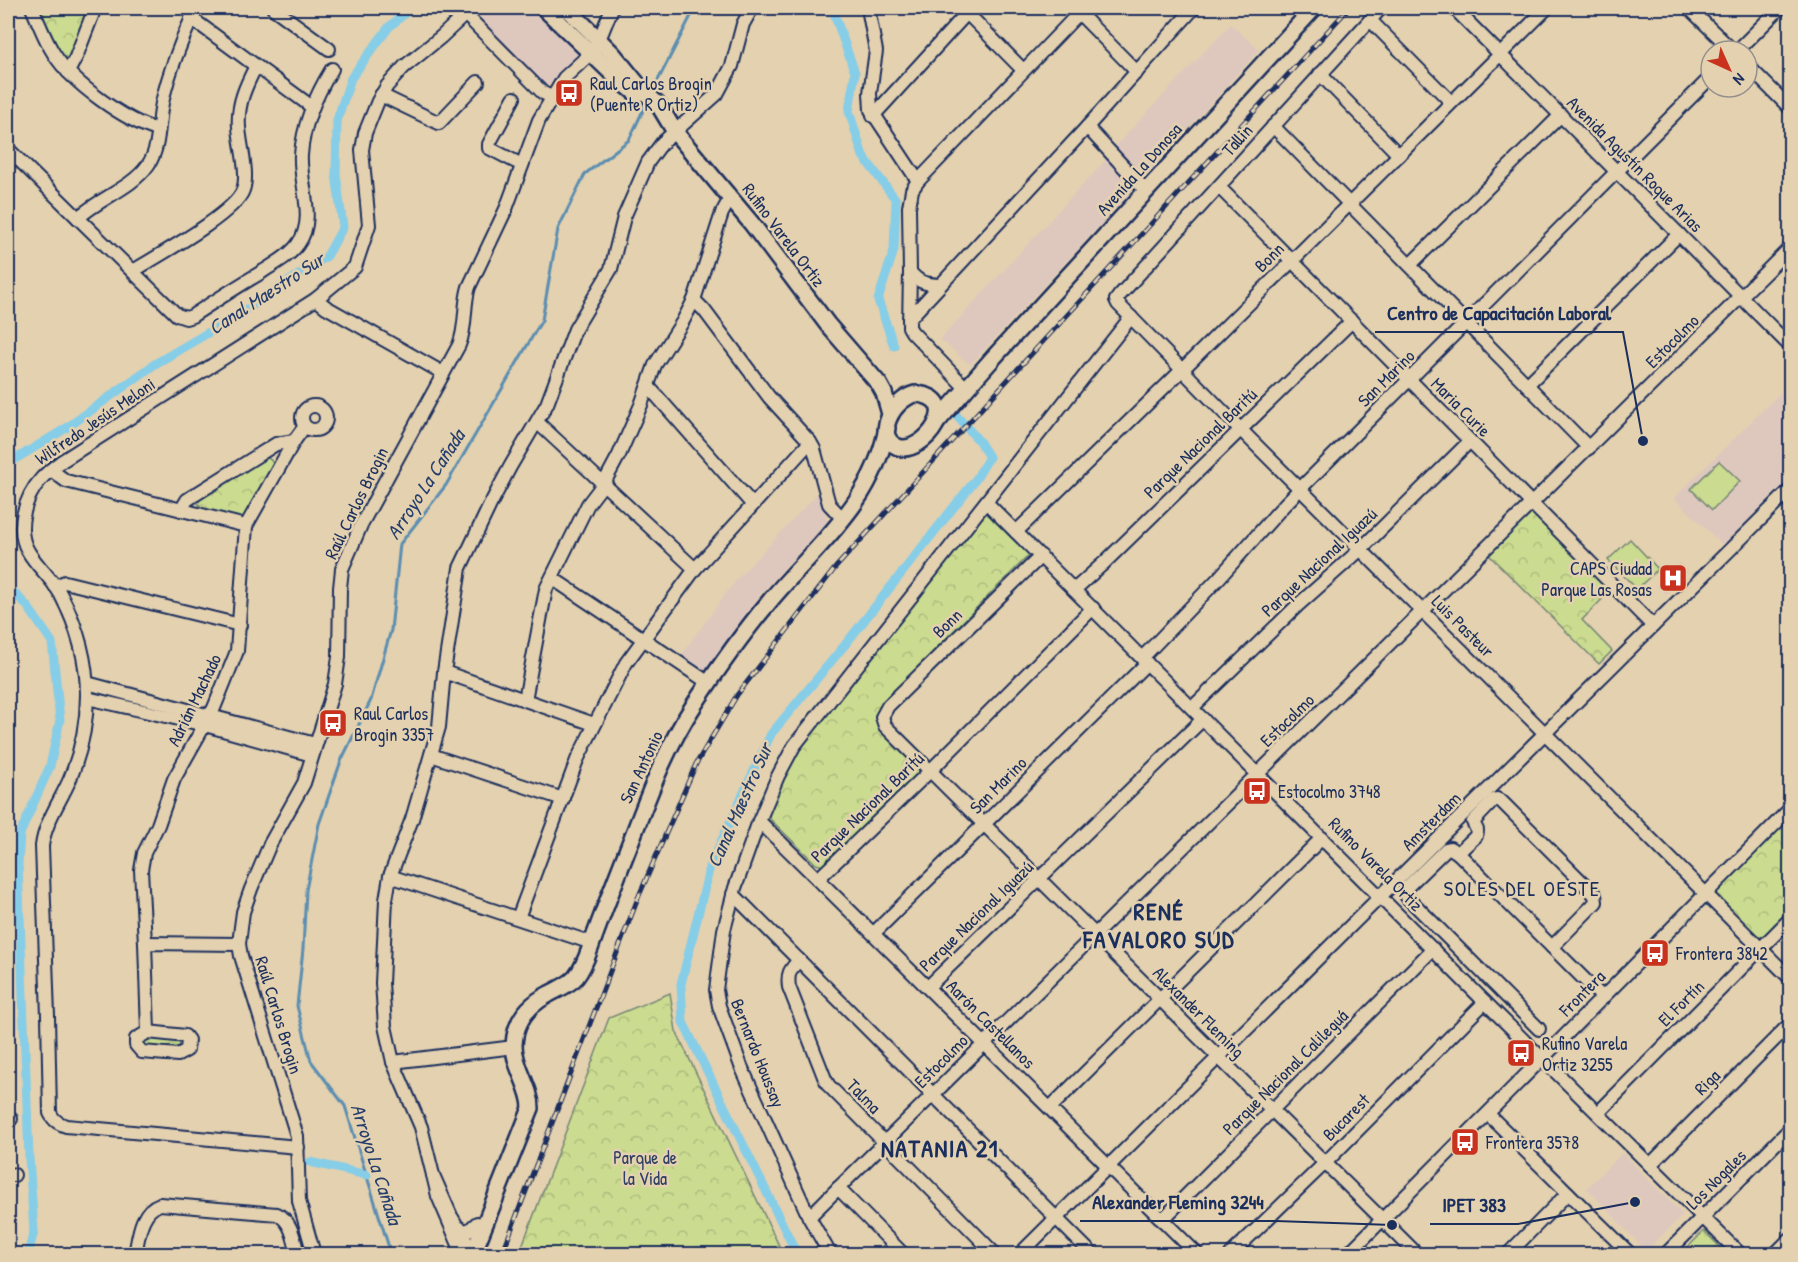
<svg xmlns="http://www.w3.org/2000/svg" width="1798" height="1262" viewBox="0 0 1798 1262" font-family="'Patrick Hand',sans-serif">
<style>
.built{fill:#dec8be}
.green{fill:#cbdb8f;stroke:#738576;stroke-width:1.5}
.park{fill:url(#park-crowns);stroke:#738576;stroke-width:1.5}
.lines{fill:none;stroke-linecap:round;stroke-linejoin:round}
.stream{stroke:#5b8eb1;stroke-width:3}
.canal{stroke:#86cde8;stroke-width:9}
.minor-casing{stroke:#1b2f5e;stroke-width:16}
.major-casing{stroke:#1b2f5e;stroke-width:20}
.minor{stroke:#e4d1af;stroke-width:12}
.major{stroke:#e4d1af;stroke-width:15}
.rail-casing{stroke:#1b2f5e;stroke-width:5}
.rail{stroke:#e4d1af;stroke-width:3;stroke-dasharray:9;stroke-linecap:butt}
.labels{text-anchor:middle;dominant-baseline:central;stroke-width:5;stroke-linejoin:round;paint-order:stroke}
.poi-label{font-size:18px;fill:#1b2f5e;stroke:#e4d1af;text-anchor:start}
.street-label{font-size:18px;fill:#1b2f5e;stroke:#e4d1af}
.park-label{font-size:18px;fill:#2d4063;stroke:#e4d1af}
.water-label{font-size:20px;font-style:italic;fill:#263f6c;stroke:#e4d1af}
.quarter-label{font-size:21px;letter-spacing:1.5px;fill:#1b2f5e;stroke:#e4d1af}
.district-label{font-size:24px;font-weight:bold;letter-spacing:1.5px;fill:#1b2f5e;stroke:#e4d1af}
.leader{fill:none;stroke:#1b2f5e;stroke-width:2}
.callout-dot{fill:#1b2f5e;stroke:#e4d1af;stroke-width:2}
.callout-label{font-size:20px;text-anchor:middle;font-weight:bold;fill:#1b2f5e;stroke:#e4d1af;stroke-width:5;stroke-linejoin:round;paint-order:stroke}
</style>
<defs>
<pattern id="park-crowns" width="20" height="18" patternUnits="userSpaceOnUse" patternTransform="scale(1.5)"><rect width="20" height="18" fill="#cbdb8f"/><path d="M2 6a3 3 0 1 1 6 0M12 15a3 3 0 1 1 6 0" fill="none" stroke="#aebc7e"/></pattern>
</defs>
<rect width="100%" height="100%" fill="#e4d1af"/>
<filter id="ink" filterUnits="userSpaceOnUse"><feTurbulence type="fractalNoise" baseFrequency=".0167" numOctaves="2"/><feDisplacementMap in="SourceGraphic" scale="12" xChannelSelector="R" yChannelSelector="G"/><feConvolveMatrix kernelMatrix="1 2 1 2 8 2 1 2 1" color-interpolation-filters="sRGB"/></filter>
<g filter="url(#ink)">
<g class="built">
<path d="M 490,8 L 530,8 L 580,54 L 547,87 L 475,24 Z"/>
<path d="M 1231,24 L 1259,50 L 1135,188 L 970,365 L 940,339 L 1101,165 L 1117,144 Z"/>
<path d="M 1790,383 L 1790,478 L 1723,545 L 1674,498 Z"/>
<path d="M 819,492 L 828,522 L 760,595 L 703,674 L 678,659 L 736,580 Z"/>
<path d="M 1679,563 L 1688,572 L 1666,594 L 1656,585 Z"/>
<path d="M 1622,1153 L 1683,1215 L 1646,1251 L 1587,1188 Z"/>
</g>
<g class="green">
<path d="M 1719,461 L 1740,481 L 1712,510 L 1691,489 Z"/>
<path d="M 1630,539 L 1658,569 L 1637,589 L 1608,560 Z"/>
</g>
<g class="park">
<path d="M 35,8 L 90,8 L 69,58 L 67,60 L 62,58 Z"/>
<path d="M 264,457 C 271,458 274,462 274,469 L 246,517 L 242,519 L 203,510 L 198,503 L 201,498 Z"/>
<path d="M 989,512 L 1031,553 L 885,700 L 880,713 L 923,768 L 823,866 L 816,864 L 770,819 L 767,810 L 797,749 L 982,513 Z"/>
<path d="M 1533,513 L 1538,515 L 1612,589 L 1582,620 L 1612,651 L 1599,664 L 1488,554 L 1527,515 Z"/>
<path d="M 1790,815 L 1790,912 L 1762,940 L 1713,894 Z"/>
<path d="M 670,993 L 676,1031 L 783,1254 L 519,1254 L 609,1018 Z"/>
<path d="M 148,1037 L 184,1042 L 181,1051 L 146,1049 L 141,1042 Z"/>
<path d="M 1704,1231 L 1727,1254 L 1681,1254 Z"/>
</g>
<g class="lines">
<g class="stream">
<path d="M 652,92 L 695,8"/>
<path d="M 391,1254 L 345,1106 L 311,1061 L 297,1006 L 303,949 L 306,890 L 319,824 L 341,761 L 371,700 L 391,630 L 400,544 L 446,485 L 542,320 L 558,229 L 585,174 L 629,140 L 648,100"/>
</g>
<g class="canal">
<path d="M 835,8 L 834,13 L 855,73 L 849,111 L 863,156 L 896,200 L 894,250 L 878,300 L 894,346"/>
<path d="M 8,468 L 14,460 L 68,427 L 155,364 L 238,315 L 327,256 L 343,227 L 336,174 L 337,120 L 351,78 L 389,27 L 411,8"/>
<path d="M 8,586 L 28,607 L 52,642 L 60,720 L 50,766 L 20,834 L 18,863 L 29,1157 L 34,1231 L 28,1254"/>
<path d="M 310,1162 L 367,1175"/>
<path d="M 797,1254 L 683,1022 L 681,984 L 710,866 L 771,734 L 844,646 L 976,479 L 989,457 L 979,441 L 954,413"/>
</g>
<g class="minor-casing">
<g id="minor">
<path d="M 32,8 C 39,23 45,40 54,54 C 72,83 125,121 158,130"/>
<path d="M 273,8 L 329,49"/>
<path d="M 868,8 L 876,51 L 870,93 L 871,110 L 918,181 L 912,190 L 909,207 L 910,272 L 909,327 L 912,332 L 962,384"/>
<path d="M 1381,8 L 1119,296 L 1116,300 L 1118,304 L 1240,429 L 1790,978"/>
<path d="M 1454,8 L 1790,346"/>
<path d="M 1689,8 L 1733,51"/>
<path d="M 963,9 L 1023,70"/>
<path d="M 1075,9 L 1137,72"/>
<path d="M 465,14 L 543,93 L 552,97"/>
<path d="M 191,18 L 312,107"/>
<path d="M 1370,20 L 1451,102"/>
<path d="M 1737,51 L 1780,8"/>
<path d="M 1747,65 L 1790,108"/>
<path d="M 68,72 L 76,57 L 95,8"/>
<path d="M 1320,74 L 1399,155"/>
<path d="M 381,95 L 439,123 L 478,82"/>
<path d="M 514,98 L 489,144 L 489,148 L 522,165"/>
<path d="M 873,116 L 967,13"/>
<path d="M 1273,126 L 1589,448"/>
<path d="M 1087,127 L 1146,191"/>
<path d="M 8,149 L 78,218 C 99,198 131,189 148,165 C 160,148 158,123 162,103 C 168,74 184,33 197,8"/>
<path d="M 918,181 L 1079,13"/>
<path d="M 1219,187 L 1653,626"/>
<path d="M 78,218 L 177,315 L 186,318 L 192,316 C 215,301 238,286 262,272 C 274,264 290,256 298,244 C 317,219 299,183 301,155 C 303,124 316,95 332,69"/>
<path d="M 1410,265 L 1561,115"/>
<path d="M 133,271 C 157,256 235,214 243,190 C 249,174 240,145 239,127 C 237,104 246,85 256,66"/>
<path d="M 910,272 C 919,283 926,284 940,285"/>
<path d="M 316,299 L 326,307 L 443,373"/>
<path d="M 694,300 L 704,310 L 769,397 L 810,442 L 814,449 L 829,504 L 843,519"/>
<path d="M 909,319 L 1087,127 L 1194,8"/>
<path d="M 1527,385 L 1679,234"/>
<path d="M 648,386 L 752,504"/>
<circle cx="314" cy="418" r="12"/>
<path d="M 537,422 L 695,569"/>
<path d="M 51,470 L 66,481 L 246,526"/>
<path d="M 986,502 L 1485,1002 L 1740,1254"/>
<path d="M 181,510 L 187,500 L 193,496 L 276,444 L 294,441"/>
<path d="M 1016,532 L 1183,369 L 1547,8"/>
<path d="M 1041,556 L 888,706 L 882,717 L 885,726 L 1417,1254"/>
<path d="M 552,578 L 709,683"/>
<path d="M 55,586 L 65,582 L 240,625"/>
<path d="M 1074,590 L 1105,562 L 1352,321"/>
<path d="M 1142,658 L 1218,579 L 1285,504 L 1711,77"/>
<path d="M 444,672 L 594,724"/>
<path d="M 87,683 L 315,744"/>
<path d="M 87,698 L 205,725 L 312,755"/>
<path d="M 525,700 L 546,589 L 588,504 L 604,483 L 619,455 L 641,405 L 655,365 L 683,321 L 694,300 L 722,213 L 731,197"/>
<path d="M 1192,708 L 1298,605 L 1361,549 L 1470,441"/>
<path d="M 431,755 L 563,799"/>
<path d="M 759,821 L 1197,1254"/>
<path d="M 1458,853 L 1603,998"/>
<path d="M 390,876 L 592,943"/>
<path d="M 818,879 L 930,771 L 1093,608"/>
<path d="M 733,894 L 1092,1254"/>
<path d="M 518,918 L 577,760 L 626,663 L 695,569 L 810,442"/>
<path d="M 874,933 L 1147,663"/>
<path d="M 145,943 L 141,870 L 144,853 L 158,825 L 174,779 L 214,708 L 237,651 L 246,526 L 294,441 L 305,426"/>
<path d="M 799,960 C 790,970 787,973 789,987 L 825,1079 L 829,1086 L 995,1254"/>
<path d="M 928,987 L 1203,719"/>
<path d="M 1539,1029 L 1407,897 L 1405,893 L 1407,887 L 1446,849 L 1450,848 L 1458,853 L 1476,836 L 1477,830 L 1473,822 L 1494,800 L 1497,799 L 1501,801 L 1595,895 L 1596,902 L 1552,947"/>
<path d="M 148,1032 L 145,943 L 239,944"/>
<path d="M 148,1032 L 185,1036 L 188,1040 L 187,1050 L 178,1055 L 142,1052 L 136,1045 L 136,1039 Z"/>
<path d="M 393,1062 L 514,1047"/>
<path d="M 1050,1108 L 1322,838"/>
<path d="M 1598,1113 L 1790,919"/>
<path d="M 1488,1114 L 1630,1254"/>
<path d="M 8,1119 L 11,1119"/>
<path d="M 298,1147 L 66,1126 C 58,1123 54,1121 50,1113 L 48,1016 L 42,846 C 45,822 60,802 70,779 C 80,754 87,723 87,695 C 87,659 77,626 61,595 C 52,578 37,567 28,551 C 15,529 25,497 41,479 C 47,472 54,467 62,461 L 316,299 L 355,267 L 369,225 L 362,150 L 365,133 L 378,101 L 387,86 L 404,67 L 441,37 L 472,8"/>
<path d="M 1650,1165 L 1790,1024"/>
<path d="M 8,1174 L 14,1175"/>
<path d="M 433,1175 L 421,1127 L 393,1062 L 385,1026 L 382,983 L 386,900 L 390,876 L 412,819 L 439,727 L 444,672 L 460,568 L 490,505 L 510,467 L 547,404 L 575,329 L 611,269 L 624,217 L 648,162 L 662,143 L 717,94 L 732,66 L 743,24 L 752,8"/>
<path d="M 838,1188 L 903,1254"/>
<path d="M 809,1217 L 1790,248"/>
<path d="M 1162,1220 L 1433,949"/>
<path d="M 458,1227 L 463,1230 L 468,1231 L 477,1223"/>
<path d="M 135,1254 C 139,1236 140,1211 160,1204 L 277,1214 C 292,1221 294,1240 298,1254"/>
<path d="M 314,1254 L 299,1201 L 297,1136 L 241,956 L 239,944 L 241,927 L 243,912 L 251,889 L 270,844 L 304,783 L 335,684 L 339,657 L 340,588 L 342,569 L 361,525 L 459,345 C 467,326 463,306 469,287 L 506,209 L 539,120 L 564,78 L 591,53 L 599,40 L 612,8"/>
<path d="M 463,1254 L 438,1196 L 433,1175 L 451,1216 L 467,1243 L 471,1254"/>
<path d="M 830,1254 L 809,1217 L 741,1066 L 719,1006 L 716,990 L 724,930 L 735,888 L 759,821 L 778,776 L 794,746 L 1131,317"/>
<path d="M 1020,1254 L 1790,490"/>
<path d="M 1231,1254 L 1325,1163 L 1485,1002"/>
<path d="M 1348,1254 L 1790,809"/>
<path d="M 1508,1254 L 1568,1193"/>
<path d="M 1666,1254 L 1790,1129"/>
<path d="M 1775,1254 L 1790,1239"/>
</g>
</g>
<g class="major-casing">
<g id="major">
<path d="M 544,8 L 615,76 L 637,94"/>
<path d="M 567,8 L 613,54 L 639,86 L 660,107 L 675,132 L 752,224 L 828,325 L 879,384 L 884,393 L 890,414"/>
<path d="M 915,394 C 967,397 923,456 898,447 C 873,437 892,400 915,394 Z"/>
<path d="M 937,422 L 994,357 L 1314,8"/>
<path d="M 473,1254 L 531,1108 C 531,1087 514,1068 514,1045 C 515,1022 528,1005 549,994 C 558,989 569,985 576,977 C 584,967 588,954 592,943 C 606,904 621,866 636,828 C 652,786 669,743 694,705 C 717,670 742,634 769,602 C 816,545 872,505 887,428"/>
</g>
</g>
<use href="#minor" class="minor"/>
<use href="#major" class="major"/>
<g class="rail-casing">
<path id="rail" d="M 502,1254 L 638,898 L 696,764 L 737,695 L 836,567 L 1349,8"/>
</g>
<use href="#rail" class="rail"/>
</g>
</g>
<defs>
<g id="bus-square" transform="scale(1.5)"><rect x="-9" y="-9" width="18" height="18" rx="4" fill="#c8321e" stroke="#e4d1af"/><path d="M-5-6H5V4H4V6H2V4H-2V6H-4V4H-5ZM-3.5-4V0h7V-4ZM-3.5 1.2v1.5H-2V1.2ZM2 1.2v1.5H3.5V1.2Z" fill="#fff"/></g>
<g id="hospital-square" transform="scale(1.5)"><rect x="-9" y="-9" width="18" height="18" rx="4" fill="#c8321e" stroke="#e4d1af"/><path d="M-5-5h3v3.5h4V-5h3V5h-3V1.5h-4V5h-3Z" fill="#fff"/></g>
</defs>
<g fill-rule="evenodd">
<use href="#bus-square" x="569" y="93"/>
<use href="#hospital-square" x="1673" y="578"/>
<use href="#bus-square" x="333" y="723"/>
<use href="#bus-square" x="1257" y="791"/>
<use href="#bus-square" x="1655" y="953"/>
<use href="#bus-square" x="1521" y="1053"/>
<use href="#bus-square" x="1465" y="1142"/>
</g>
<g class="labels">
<g class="poi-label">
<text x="590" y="83">Raul Carlos Brogin<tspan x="590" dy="21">(Puente R Ortiz)</tspan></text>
<text x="1652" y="568" text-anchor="end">CAPS Ciudad<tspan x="1652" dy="21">Parque Las Rosas</tspan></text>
<text x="354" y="713">Raul Carlos<tspan x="354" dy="21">Brogin 3357</tspan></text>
<text x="1278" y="791">Estocolmo 3748</text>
<text x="1676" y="953">Frontera 3842</text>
<text x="1542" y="1043">Rufino Varela<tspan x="1542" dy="21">Ortiz 3255</tspan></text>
<text x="1486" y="1142">Frontera 3578</text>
</g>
<g class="street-label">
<text transform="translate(1237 140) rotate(-48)">Tallin</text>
<text transform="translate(1635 164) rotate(45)">Avenida Agustín Roque Arias</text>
<text transform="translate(1139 169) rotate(-48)">Avenida La Donosa</text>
<text transform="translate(784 235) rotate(53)">Rufino Varela Ortiz</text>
<text transform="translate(1269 257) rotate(-45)">Bonn</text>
<text transform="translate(1672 341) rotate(-45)">Estocolmo</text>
<text transform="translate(1386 378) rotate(-45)">San Marino</text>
<text transform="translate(1461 407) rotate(45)">Maria Curie</text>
<text transform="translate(95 421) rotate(-34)">Wilfredo Jesús Meloni</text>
<text transform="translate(1200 443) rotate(-44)">Parque Nacional Baritú</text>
<text transform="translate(356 503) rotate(-64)">Raúl Carlos Brogin</text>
<text transform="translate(1319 562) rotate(-43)">Parque Nacional Iguazú</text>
<text transform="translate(947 623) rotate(-44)">Bonn</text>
<text transform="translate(1463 626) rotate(45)">Luis Pasteur</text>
<text transform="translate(194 700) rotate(-64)">Adrián Machado</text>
<text transform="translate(1287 720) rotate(-44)">Estocolmo</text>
<text transform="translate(641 767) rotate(-65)">San Antonio</text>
<text transform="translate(998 785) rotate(-45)">San Marino</text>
<text transform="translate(867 807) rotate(-44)">Parque Nacional Baritú</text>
<text transform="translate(1431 821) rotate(-45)">Amsterdam</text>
<text transform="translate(1376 864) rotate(45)">Rufino Varela Ortiz</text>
<text transform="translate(976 916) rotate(-44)">Parque Nacional Iguazú</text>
<text transform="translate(1582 993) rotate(-45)">Frontera</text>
<text transform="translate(1681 1003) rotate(-45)">El Fortín</text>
<text transform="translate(1199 1012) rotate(45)">Alexander Fleming</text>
<text transform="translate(279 1015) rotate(73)">Raúl Carlos Brogin</text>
<text transform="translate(991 1024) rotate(45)">Aarón Castellanos</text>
<text transform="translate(758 1053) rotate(68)">Bernardo Houssay</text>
<text transform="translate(941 1061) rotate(-45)">Estocolmo</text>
<text transform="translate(1285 1072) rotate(-45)">Parque Nacional Calileguá</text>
<text transform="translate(1707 1082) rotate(-45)">Riga</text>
<text transform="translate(864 1096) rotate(46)">Talma</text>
<text transform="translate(1346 1117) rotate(-45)">Bucarest</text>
<text transform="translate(1716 1179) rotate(-45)">Los Nogales</text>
</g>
<g class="park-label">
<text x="645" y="1157">Parque de<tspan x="645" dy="21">la Vida</tspan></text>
</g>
<g class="water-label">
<text transform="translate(266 293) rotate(-33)">Canal Maestro Sur</text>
<text transform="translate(425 484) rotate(-57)">Arroyo La Cañada</text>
<text transform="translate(739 805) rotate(-66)">Canal Maestro Sur</text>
<text transform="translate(377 1164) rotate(72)">Arroyo La Cañada</text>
</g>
<g class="quarter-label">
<text x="1522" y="888">SOLES DEL OESTE</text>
</g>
<g class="district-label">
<text x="1159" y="911">RENÉ<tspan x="1159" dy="28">FAVALORO SUD</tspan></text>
<text x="940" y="1148">NATANIA 21</text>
</g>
</g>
<path class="leader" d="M1643 441L1623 332H1375M1392 1225L1276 1221H1080M1635 1202L1518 1224H1430"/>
<g class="callout-dot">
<circle cx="1643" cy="441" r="6"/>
<circle cx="1392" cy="1225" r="6"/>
<circle cx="1635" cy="1202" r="6"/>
</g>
<g class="callout-label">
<text x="1499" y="320">Centro de Capacitación Laboral</text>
<text x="1178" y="1209">Alexander Fleming 3244</text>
<text x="1474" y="1212">IPET 383</text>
</g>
<rect width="1798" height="1262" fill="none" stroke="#e4d1af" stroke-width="30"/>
<rect x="15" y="15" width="1768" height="1232" fill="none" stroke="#1b2f5e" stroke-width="2" filter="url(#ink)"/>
<g transform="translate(1729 69) rotate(135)"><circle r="28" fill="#e4d1af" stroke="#94908f" stroke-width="1.5"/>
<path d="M0-4.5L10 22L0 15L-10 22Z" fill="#c8321e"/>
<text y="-9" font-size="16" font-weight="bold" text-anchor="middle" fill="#1b2f5e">N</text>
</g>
</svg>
